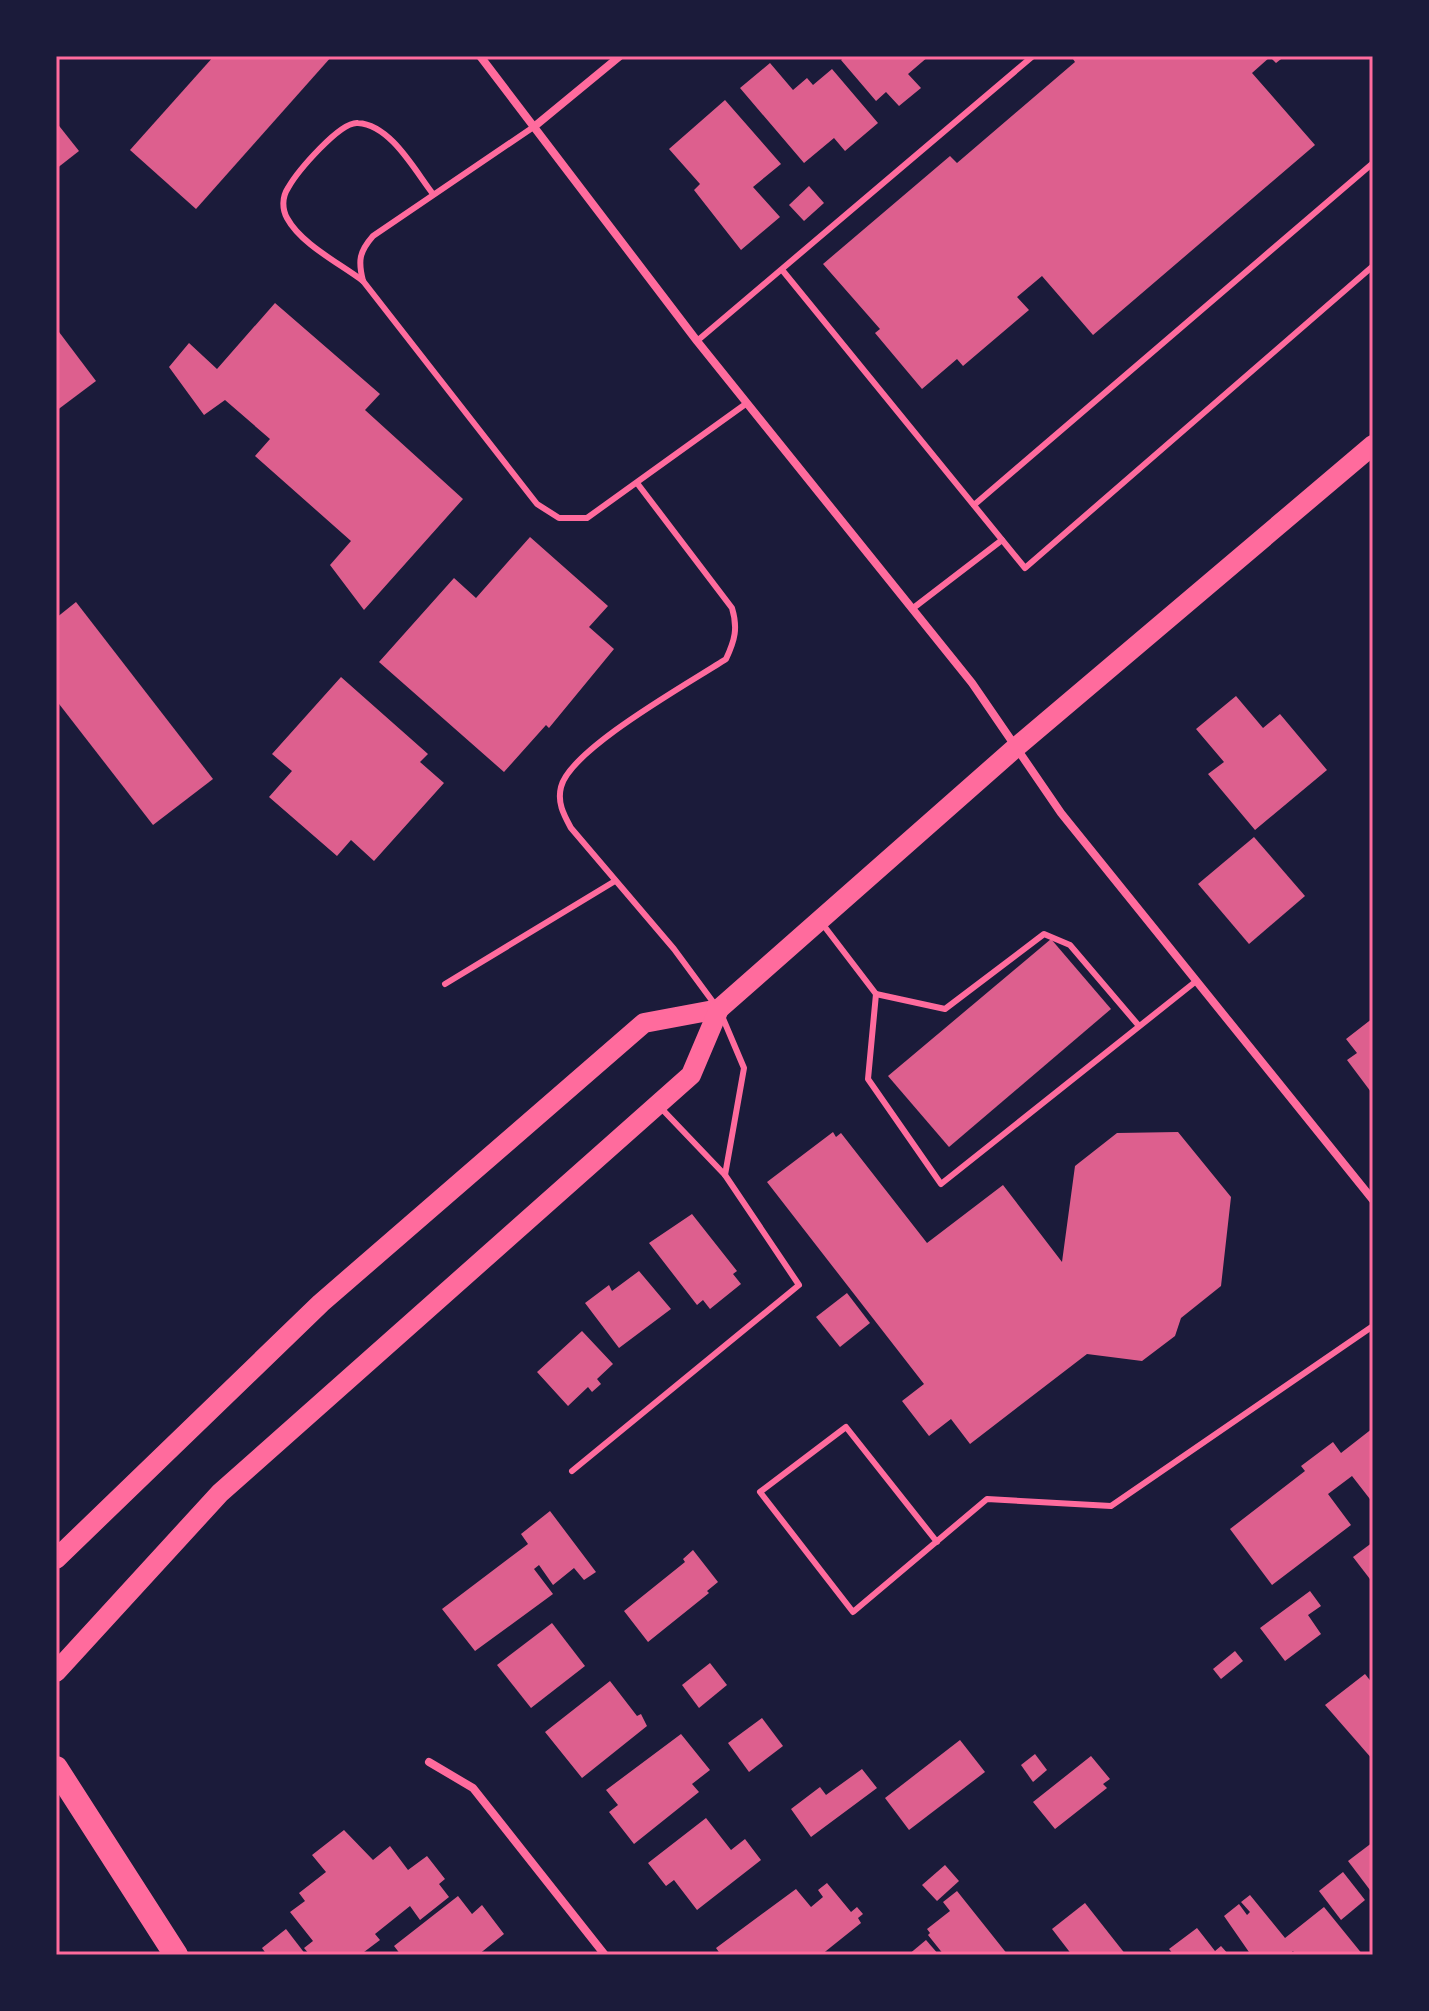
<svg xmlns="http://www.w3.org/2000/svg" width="1429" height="2011" viewBox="0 0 1429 2011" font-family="'Varela Round',sans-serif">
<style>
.building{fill:#dd5f8e}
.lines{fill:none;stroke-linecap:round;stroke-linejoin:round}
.service{stroke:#ff6b9d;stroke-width:6}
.minor{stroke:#ff6b9d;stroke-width:8}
.primary{stroke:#ff6b9d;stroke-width:20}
.motorway{stroke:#ff6b9d;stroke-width:24}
.neatline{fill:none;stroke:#ff6b9d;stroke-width:3}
</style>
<rect width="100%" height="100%" fill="#1b1b3a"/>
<g class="building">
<path d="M 214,56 L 332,56 L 196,209 L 130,150 Z"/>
<path d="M 846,56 L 929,56 L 908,74 L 921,88 L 899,106 L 886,92 L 876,101 L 841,60 Z"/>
<path d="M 1071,56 L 1285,56 L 1276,63 L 1270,57 L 1252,73 L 1315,145 L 1093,335 L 1042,276 L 1017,297 L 1029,310 L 963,366 L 957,359 L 922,389 L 875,333 L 880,329 L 823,264 L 950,156 L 957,163 L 1075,62 Z"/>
<path d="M 770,63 L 793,90 L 807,78 L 813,85 L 832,69 L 878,123 L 845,151 L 834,138 L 804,163 L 740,88 Z"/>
<path d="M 725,100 L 781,164 L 753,187 L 780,217 L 741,250 L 694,190 L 700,184 L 669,149 Z"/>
<path d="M 56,122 L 79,151 L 56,169 Z"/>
<path d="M 809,186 L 824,203 L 804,221 L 789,205 Z"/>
<path d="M 275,303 L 380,394 L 365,410 L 463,499 L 364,610 L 330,565 L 351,541 L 255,456 L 270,439 L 225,400 L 204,415 L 169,367 L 189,343 L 217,369 Z"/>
<path d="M 56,328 L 96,381 L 56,411 Z"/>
<path d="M 530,537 L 608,606 L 589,627 L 614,649 L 549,728 L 546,725 L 504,772 L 379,662 L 454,578 L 476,598 Z"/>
<path d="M 76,602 L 213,779 L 153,825 L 56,700 L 56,618 Z"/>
<path d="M 341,677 L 428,754 L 420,762 L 444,783 L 374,861 L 351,840 L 337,856 L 269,797 L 292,771 L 272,754 Z"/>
<path d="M 1236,696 L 1263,728 L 1280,714 L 1327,770 L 1255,830 L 1208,774 L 1224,762 L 1196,729 Z"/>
<path d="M 1254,837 L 1305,896 L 1249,944 L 1198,884 Z"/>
<path d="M 1051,939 L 1111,1009 L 949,1147 L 888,1076 Z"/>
<path d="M 1373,1018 L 1373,1090 L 1371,1092 L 1347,1060 L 1357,1053 L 1346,1039 Z"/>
<path d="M 833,1132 L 836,1137 L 841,1133 L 927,1243 L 1003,1185 L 1062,1262 L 1075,1166 L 1117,1133 L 1178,1132 L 1231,1197 L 1221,1286 L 1181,1318 L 1175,1336 L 1142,1361 L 1087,1354 L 970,1444 L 951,1419 L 929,1436 L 902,1401 L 924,1384 L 767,1182 Z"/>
<path d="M 692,1214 L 737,1271 L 733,1274 L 741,1284 L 710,1309 L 703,1300 L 697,1305 L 649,1243 Z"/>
<path d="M 639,1271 L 671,1309 L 619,1348 L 585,1303 L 609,1285 L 612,1291 Z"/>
<path d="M 847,1293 L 870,1323 L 840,1347 L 816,1317 Z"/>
<path d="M 582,1331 L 613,1364 L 597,1379 L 601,1384 L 592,1392 L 588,1387 L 568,1406 L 537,1372 Z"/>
<path d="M 1373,1428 L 1373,1503 L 1352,1476 L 1328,1494 L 1351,1525 L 1272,1585 L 1230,1529 L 1305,1471 L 1301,1466 L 1333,1442 L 1341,1453 Z"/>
<path d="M 550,1511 L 596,1572 L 584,1580 L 574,1568 L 553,1585 L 539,1565 L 534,1569 L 553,1594 L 475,1651 L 442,1609 L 528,1544 L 521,1534 Z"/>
<path d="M 1373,1542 L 1373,1583 L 1353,1557 Z"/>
<path d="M 693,1550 L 718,1582 L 707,1591 L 709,1593 L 648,1642 L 624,1611 L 685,1562 L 683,1559 Z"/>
<path d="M 1310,1591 L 1321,1606 L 1308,1615 L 1321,1634 L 1285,1661 L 1260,1628 Z"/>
<path d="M 552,1623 L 585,1666 L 531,1708 L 497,1665 Z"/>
<path d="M 1235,1651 L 1243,1661 L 1221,1679 L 1213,1669 Z"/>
<path d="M 710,1663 L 727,1685 L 699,1708 L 682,1685 Z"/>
<path d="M 1365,1674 L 1373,1684 L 1373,1760 L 1325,1705 Z"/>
<path d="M 610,1681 L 637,1716 L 641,1714 L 647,1726 L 582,1778 L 545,1732 Z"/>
<path d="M 762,1718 L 783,1746 L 749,1772 L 728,1743 Z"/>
<path d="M 681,1734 L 710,1770 L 692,1784 L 699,1792 L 634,1844 L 609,1812 L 618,1805 L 606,1790 Z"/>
<path d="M 960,1740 L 985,1772 L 909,1830 L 885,1798 Z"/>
<path d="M 1035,1754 L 1047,1770 L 1033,1782 L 1021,1765 Z"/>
<path d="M 1091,1756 L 1110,1779 L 1103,1784 L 1107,1788 L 1055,1829 L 1033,1802 Z"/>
<path d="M 862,1769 L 877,1788 L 811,1837 L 791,1809 L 820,1787 L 826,1795 Z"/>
<path d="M 706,1818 L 731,1850 L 745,1839 L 761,1860 L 697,1910 L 674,1880 L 666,1886 L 648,1863 Z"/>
<path d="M 344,1830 L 373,1860 L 390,1846 L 408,1870 L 427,1856 L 445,1879 L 439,1884 L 449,1897 L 420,1920 L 410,1906 L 375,1934 L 380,1940 L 360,1955 L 310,1955 L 304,1948 L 313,1941 L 290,1912 L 305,1901 L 299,1893 L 326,1872 L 312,1855 Z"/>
<path d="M 1373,1842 L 1373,1894 L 1348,1861 Z"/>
<path d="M 945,1865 L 959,1881 L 937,1901 L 922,1885 Z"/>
<path d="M 1343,1872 L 1365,1900 L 1341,1920 L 1319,1891 Z"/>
<path d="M 827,1883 L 851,1912 L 857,1907 L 863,1914 L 858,1918 L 861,1923 L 821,1955 L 721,1955 L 716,1948 L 796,1889 L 811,1907 L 823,1897 L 818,1890 Z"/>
<path d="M 957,1891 L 1008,1955 L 944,1955 L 928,1935 L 930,1933 L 927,1929 L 950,1911 L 943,1902 Z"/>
<path d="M 1250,1895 L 1285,1938 L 1324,1907 L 1363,1955 L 1296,1955 L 1293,1951 L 1289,1955 L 1251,1955 L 1224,1916 L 1239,1904 L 1247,1915 L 1250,1912 L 1241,1902 Z"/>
<path d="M 458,1896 L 472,1914 L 482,1905 L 504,1934 L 478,1955 L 401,1955 L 394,1946 Z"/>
<path d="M 1085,1903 L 1126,1955 L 1072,1955 L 1052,1929 Z"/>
<path d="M 1197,1928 L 1215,1951 L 1221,1946 L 1229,1955 L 1174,1955 L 1169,1949 Z"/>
<path d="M 286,1929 L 306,1955 L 267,1955 L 262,1948 Z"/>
<path d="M 926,1940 L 939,1955 L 908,1955 Z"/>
</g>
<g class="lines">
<g class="service">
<path d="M 535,126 L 373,236 C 359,252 358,261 363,281 L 537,504 L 559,518 L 587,518 L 747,403"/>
<path d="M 783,271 L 1025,568 L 1373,266"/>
<path d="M 363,281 C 339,263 301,244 287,218 C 282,209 282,197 288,188 C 297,172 340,121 358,123 C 391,125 415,171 433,194"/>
<path d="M 697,341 L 1033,56"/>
<path d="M 637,483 L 732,608 C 738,628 735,640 726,659 C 691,682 570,749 561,787 C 557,803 564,815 571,828 L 674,949 L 716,1006"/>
<path d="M 974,505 L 1373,163"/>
<path d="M 912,609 L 1002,540"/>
<path d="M 821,922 L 876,994 L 945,1009 L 1044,934 L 1070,945 L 1139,1026"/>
<path d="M 445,984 L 615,881"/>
<path d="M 876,994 L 868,1079 L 941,1184 L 1195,982"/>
<path d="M 722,1016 L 744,1068 L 725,1175"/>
<path d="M 572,1471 L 799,1285 L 725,1175 L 660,1107"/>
<path d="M 937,1542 L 846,1427 L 760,1492 L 853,1612 L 987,1499 L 1111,1506 L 1373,1326"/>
</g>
<g class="minor">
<path d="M 480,56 L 697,341 L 972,683 L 1061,813 L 1373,1200"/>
<path d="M 535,126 L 620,56"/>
<path d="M 429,1762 L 473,1788 L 605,1955"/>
</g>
<g class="primary">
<path d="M 56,1559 L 321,1303 L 644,1023 L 719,1009"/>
<path d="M 56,1672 L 220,1493 L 691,1075 L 719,1009 L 1014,749 L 1373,445"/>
</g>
<path class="motorway" d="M 56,1768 L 176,1955"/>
</g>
<rect width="1429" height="2011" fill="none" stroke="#1b1b3a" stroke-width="116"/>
<rect x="58" y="58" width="1313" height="1895" class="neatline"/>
</svg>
